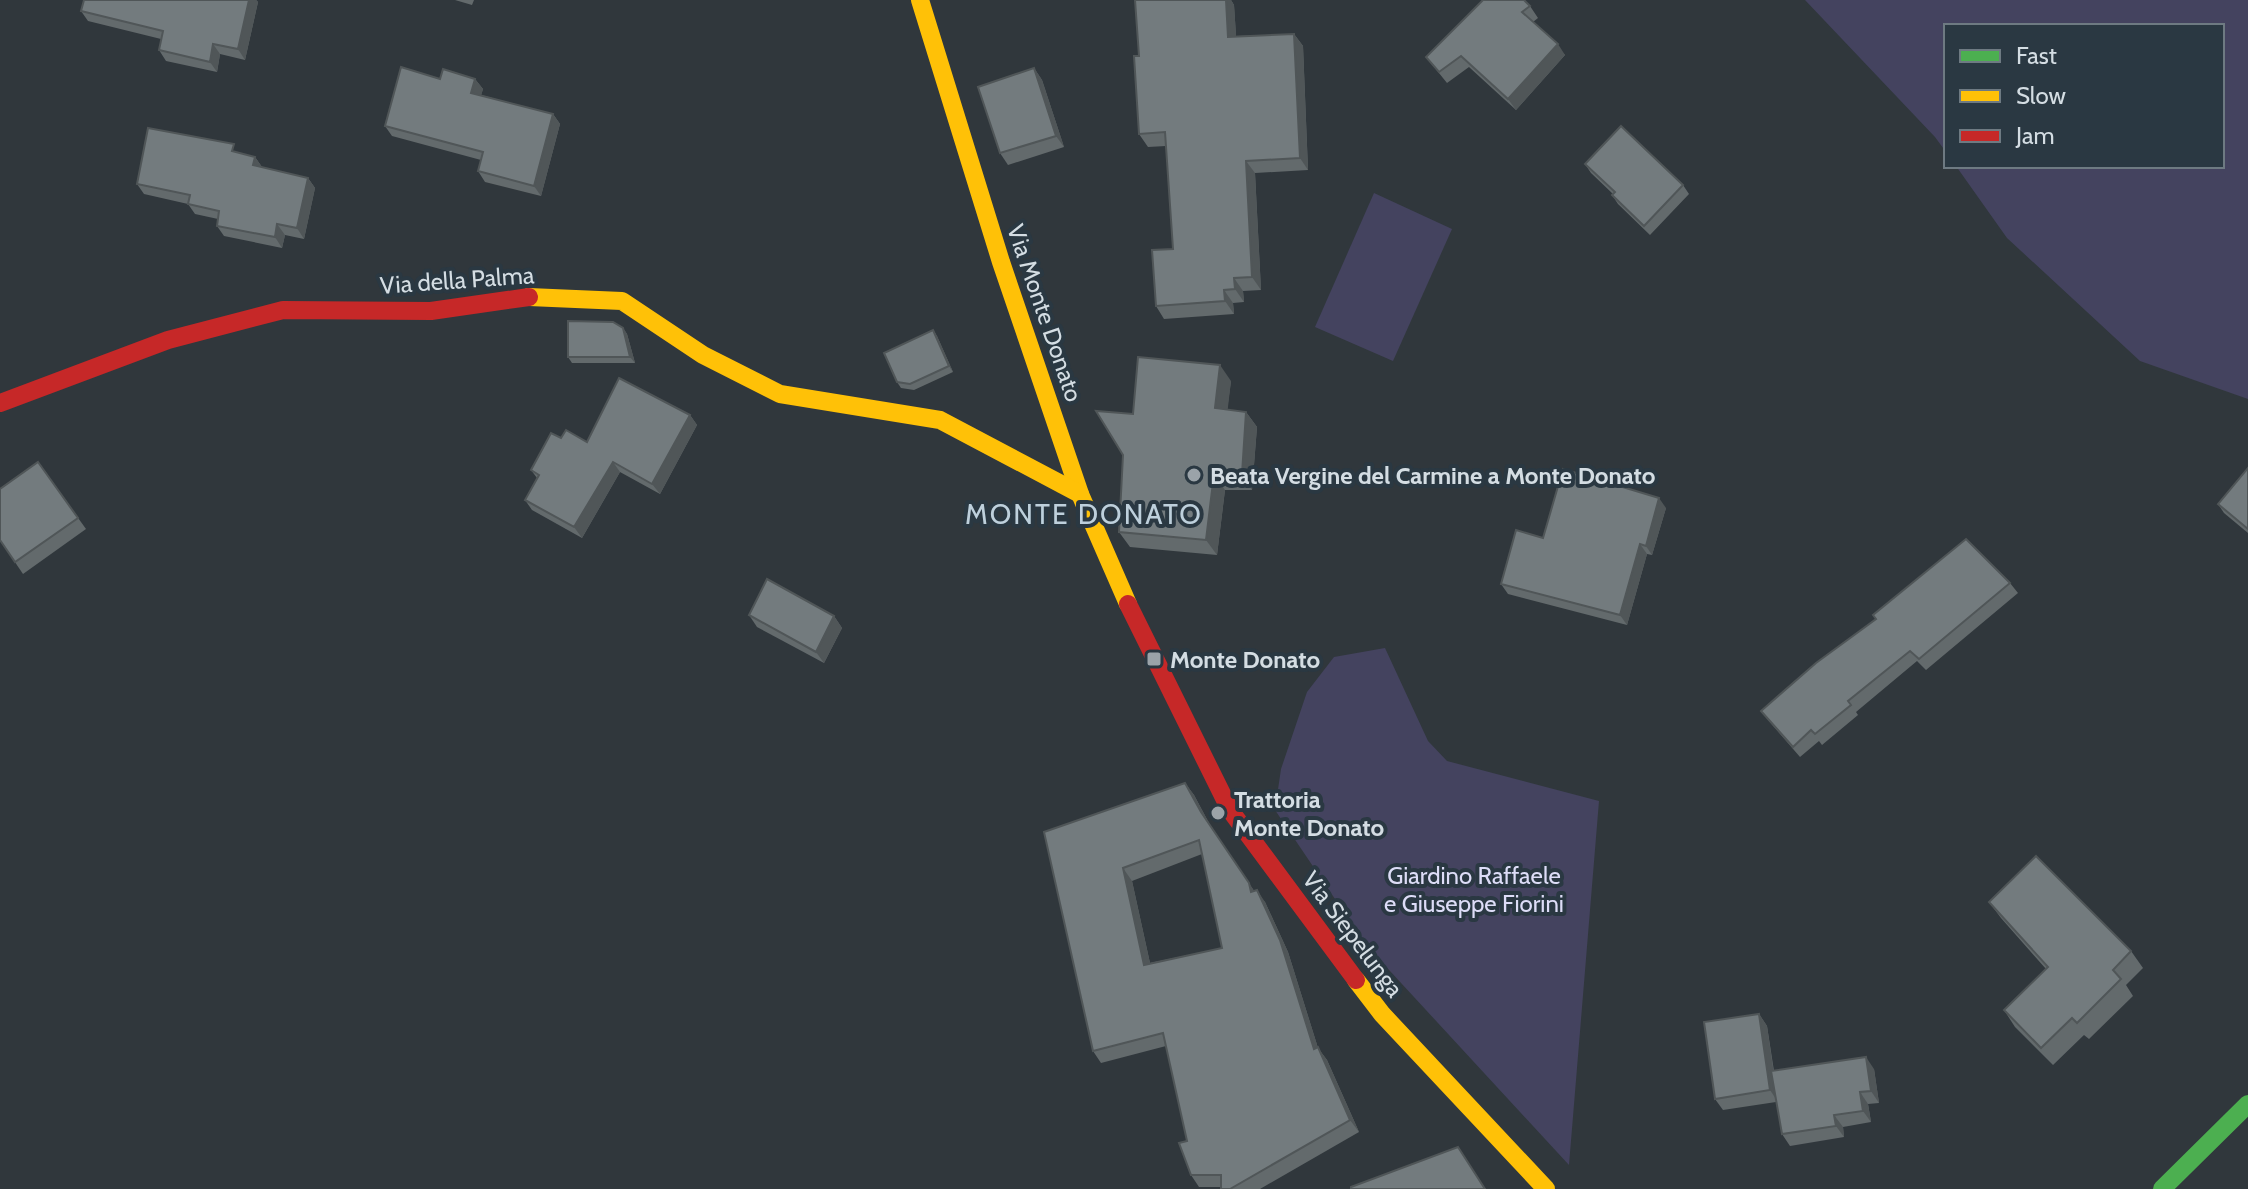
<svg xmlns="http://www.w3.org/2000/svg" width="2248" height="1189" viewBox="0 0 2248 1189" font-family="Cabin,sans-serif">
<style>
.green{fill:#44435f}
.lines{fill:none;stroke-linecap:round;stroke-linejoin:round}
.fast{stroke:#4caf50;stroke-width:18}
.slow{stroke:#ffc107;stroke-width:18}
.jam{stroke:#c62828;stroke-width:18}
.wall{fill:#636a6c;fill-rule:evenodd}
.shaded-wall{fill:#505658}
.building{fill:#737b7e;stroke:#505658;stroke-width:2;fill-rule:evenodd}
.poi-dot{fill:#9ba3a9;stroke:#2a3842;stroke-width:3}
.labels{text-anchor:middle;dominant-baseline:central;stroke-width:8;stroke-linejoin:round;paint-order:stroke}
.street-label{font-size:24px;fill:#d4dde3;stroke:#2a3842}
.poi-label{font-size:24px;font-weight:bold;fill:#d4dde3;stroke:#2a3842;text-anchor:start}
.park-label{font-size:24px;fill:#ddddf7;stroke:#2a3842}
.quarter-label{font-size:28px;letter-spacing:2px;fill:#bed0dc;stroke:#2a3842}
</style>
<rect width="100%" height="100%" fill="#30373c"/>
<g class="green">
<path d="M 1805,0 L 2248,0 L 2248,399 L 2140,361 L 2007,238 L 1956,166 L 2222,166 L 2222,26 L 1946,26 L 1946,152 L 1935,137 Z"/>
<path d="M 1374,193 L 1452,229 L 1393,361 L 1315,327 Z"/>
<path d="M 1385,648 L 1428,741 L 1447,761 L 1599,801 L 1569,1165 L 1366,945 L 1275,810 L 1281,769 L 1307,692 L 1334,657 Z"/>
</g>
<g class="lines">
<path class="fast" d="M 2162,1189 L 2248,1104"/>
<g class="slow">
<path d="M 920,0 L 1001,262 L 1080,494 L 1128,604"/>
<path d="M 529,297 L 622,301 L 703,355 L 780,394 L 940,420 L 1080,494"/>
<path d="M 1356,980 L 1382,1014 L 1546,1189"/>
</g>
<g class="jam">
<path d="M 0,403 L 168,340 L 283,310 L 431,311 L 529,297"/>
<path d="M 1128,604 L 1230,810 L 1356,980"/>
</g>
</g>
<g class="wall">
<path d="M 84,0 L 256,0 L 258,2 L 245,60 L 220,54 L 217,72 L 166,61 L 159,50 L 161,39 L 88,21 L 81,11 Z"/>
<path d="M 455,0 L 474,0 L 472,5 Z"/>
<path d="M 1135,0 L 1231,0 L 1234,5 L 1236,36 L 1294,34 L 1303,46 L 1308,170 L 1255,173 L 1261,290 L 1243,291 L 1244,302 L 1233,303 L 1234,314 L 1164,319 L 1156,306 L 1173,249 L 1166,146 L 1148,147 L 1139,134 L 1139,56 Z"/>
<path d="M 1530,6 L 1538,18 L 1533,22 L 1565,55 L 1516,110 L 1469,67 L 1447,83 L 1426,57 Z"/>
<path d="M 1034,68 L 1042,80 L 1064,147 L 1008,165 L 1000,153 Z"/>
<path d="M 440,79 L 475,79 L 483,89 L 481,95 L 553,114 L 560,124 L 541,196 L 485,182 L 478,171 L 481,160 L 392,136 L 385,126 Z"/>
<path d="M 240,153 L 255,157 L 262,167 L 308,178 L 315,188 L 304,239 L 285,235 L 282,248 L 224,236 L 217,226 L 218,219 L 195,214 L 188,204 L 144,194 L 137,184 Z"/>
<path d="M 1585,164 L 1683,185 L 1689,194 L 1650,235 L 1618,204 L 1612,195 L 1613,194 L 1591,173 Z"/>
<path d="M 623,328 L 627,334 L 635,363 L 572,363 L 568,357 Z"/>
<path d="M 933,330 L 937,336 L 953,372 L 914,390 L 901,388 L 897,382 Z"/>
<path d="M 1231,381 L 1227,410 L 1246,412 L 1257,427 L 1252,490 L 1225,490 L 1217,555 L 1130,547 L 1119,532 L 1133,414 Z"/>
<path d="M 690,415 L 697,425 L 660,494 L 620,472 L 582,538 L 532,510 L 525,500 L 537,478 L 531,470 L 561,438 L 587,442 Z"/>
<path d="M 38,462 L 86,529 L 23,574 L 0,540 Z"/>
<path d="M 2248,468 L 2248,533 L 2224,513 L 2218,504 Z"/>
<path d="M 1666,508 L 1652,555 L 1647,554 L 1627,625 L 1508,594 L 1501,584 L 1543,538 Z"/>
<path d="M 2010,583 L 2018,593 L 1926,670 L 1917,661 L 1856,712 L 1858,715 L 1822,745 L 1819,741 L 1800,757 L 1769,721 L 1761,711 L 1876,619 L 1873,615 Z"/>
<path d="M 749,615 L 834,616 L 842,628 L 824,663 L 757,627 Z"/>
<path d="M 1185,783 L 1194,795 L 1210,825 L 1254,891 L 1265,902 L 1288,952 L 1318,1048 L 1327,1060 L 1359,1132 L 1260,1189 L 1221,1189 L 1221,1187 L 1199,1187 L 1191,1175 L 1187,1141 L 1166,1046 L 1101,1063 L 1093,1051 L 1044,832 ZM 1202,854 L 1222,948 L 1150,963 L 1132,881 Z"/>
<path d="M 1989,902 L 2131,951 L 2143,968 L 2126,985 L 2133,996 L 2089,1039 L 2084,1035 L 2053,1065 L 2015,1027 L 2004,1010 L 2046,969 L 2001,918 Z"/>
<path d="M 1759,1014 L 1767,1026 L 1774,1071 L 1874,1069 L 1879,1103 L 1868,1104 L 1871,1122 L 1843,1127 L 1844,1137 L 1790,1146 L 1782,1134 L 1776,1102 L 1723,1110 L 1715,1099 Z"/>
</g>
<g class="shaded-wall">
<path d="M 249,0 L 256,0 L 258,2 L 245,60 L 238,49 Z"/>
<path d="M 1226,0 L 1231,0 L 1234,5 L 1237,49 L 1228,37 Z"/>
<path d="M 1294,34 L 1303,46 L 1308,170 L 1300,158 Z"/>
<path d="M 213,44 L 220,54 L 217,72 L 210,62 Z"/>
<path d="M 1558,44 L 1565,55 L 1516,110 L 1508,99 Z"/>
<path d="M 1034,68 L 1042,80 L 1064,147 L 1056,136 Z"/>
<path d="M 475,79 L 483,89 L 479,103 L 471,93 Z"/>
<path d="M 553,114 L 560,124 L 541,196 L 534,186 Z"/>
<path d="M 255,157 L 262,167 L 253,165 Z"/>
<path d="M 1246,161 L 1255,173 L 1261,290 L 1252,277 Z"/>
<path d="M 308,178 L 315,188 L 304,239 L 297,228 Z"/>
<path d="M 277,224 L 285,235 L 282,248 L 275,237 Z"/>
<path d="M 1234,278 L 1243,291 L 1244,302 L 1235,289 Z"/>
<path d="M 1224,290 L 1233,303 L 1234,314 L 1225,301 Z"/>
<path d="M 623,328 L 627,334 L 635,363 L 630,357 Z"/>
<path d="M 933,330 L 937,336 L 953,372 L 949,366 Z"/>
<path d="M 1220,365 L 1231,381 L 1226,424 L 1215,408 Z"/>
<path d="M 1246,412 L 1257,427 L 1252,490 L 1242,474 Z"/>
<path d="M 690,415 L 697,425 L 660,494 L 652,484 Z"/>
<path d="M 613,462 L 620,472 L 582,538 L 574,527 Z"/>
<path d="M 1214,474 L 1225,490 L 1217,555 L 1206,540 Z"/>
<path d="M 1659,498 L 1666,508 L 1652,555 L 1646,546 Z"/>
<path d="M 1640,544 L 1647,554 L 1627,625 L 1620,615 Z"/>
<path d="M 834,616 L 842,628 L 824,663 L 816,652 Z"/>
<path d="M 1185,783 L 1194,795 L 1210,825 L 1257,895 L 1251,892 L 1201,812 Z"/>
<path d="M 1123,868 L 1132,881 L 1153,977 L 1144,965 Z"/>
<path d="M 1257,890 L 1265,902 L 1288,952 L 1318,1048 L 1327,1060 L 1359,1132 L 1350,1120 L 1314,1049 Z"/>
<path d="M 1759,1014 L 1767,1026 L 1778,1102 L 1770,1090 Z"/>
<path d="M 1866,1057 L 1874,1069 L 1879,1103 L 1871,1091 Z"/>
<path d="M 1860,1092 L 1868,1104 L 1871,1122 L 1863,1111 Z"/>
<path d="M 1834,1115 L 1843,1127 L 1844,1137 L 1836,1126 Z"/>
</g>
<g class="building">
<path d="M 84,0 L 249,0 L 238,49 L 213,44 L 210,62 L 159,50 L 163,31 L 81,11 Z"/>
<path d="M 1135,0 L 1226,0 L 1228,37 L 1294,34 L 1300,158 L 1246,161 L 1252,277 L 1234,278 L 1235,289 L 1224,290 L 1225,301 L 1156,306 L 1152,250 L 1173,249 L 1165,132 L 1139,134 L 1134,56 L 1139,56 Z"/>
<path d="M 1483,0 L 1524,0 L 1530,6 L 1522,12 L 1558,44 L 1508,99 L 1461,56 L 1439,72 L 1426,57 Z"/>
<path d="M 401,67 L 440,79 L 443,69 L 475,79 L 471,93 L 553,114 L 534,186 L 478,171 L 483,152 L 385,126 Z"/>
<path d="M 1034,68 L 1056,136 L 1000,153 L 978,87 Z"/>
<path d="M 1621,126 L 1683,185 L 1644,226 L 1612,195 L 1615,192 L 1585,164 Z"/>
<path d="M 148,128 L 234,144 L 232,151 L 255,157 L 253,165 L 308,178 L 297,228 L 277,224 L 275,237 L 217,226 L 219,211 L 188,204 L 190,195 L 137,184 Z"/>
<path d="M 568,321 L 613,322 L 623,328 L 630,357 L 568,357 Z"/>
<path d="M 933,330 L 949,366 L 910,384 L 897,382 L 884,353 Z"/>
<path d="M 1138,357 L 1220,365 L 1215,408 L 1246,412 L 1242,474 L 1214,474 L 1206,540 L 1119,532 L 1123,455 L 1096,411 L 1133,414 Z"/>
<path d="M 619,378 L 690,415 L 652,484 L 613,462 L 574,527 L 525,500 L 539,475 L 531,470 L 551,433 L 561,438 L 566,430 L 587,442 Z"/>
<path d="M 38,462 L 78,518 L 15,562 L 0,540 L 0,489 Z"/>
<path d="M 2248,468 L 2248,529 L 2218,504 Z"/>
<path d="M 1563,469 L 1659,498 L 1646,546 L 1640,544 L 1620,615 L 1501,584 L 1516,530 L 1543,538 Z"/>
<path d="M 1966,539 L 2010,583 L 1919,659 L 1910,651 L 1848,701 L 1851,705 L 1815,734 L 1811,730 L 1793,747 L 1761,711 L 1816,663 L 1876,619 L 1873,615 Z"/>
<path d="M 767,579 L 834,616 L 816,652 L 749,615 Z"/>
<path d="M 1185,783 L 1201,812 L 1249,883 L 1251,892 L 1257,890 L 1280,940 L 1314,1049 L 1318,1047 L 1350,1120 L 1230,1189 L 1221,1189 L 1221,1175 L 1191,1175 L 1179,1143 L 1187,1141 L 1163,1033 L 1093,1051 L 1044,832 ZM 1199,840 L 1222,948 L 1144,965 L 1123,868 Z"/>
<path d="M 2036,856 L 2131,951 L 2113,970 L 2121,979 L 2077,1023 L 2072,1018 L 2041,1048 L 2004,1010 L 2048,967 L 1989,902 Z"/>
<path d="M 1759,1014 L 1770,1090 L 1715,1099 L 1704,1022 Z"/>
<path d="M 1866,1057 L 1871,1091 L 1860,1092 L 1863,1111 L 1834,1115 L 1836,1126 L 1782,1134 L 1771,1071 Z"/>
<path d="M 1458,1147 L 1485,1189 L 1351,1189 L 1351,1187 Z"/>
</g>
<g class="poi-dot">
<circle cx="1194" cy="475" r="8"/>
<rect x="1146" y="651" width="16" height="16" rx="4"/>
<circle cx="1218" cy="813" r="8"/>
</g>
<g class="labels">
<g class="street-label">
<text transform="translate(457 280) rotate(-4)">Via della Palma</text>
<text transform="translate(1045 313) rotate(71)">Via Monte Donato</text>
<text transform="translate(1353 934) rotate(53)">Via Siepelunga</text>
</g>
<g class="poi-label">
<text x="1210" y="475">Beata Vergine del Carmine a Monte Donato</text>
<text x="1170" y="659">Monte Donato</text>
<text x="1234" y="799">Trattoria<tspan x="1234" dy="28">Monte Donato</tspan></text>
</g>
<g class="park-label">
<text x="1474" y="875">Giardino Raffaele<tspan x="1474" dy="28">e Giuseppe Fiorini</tspan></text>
</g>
<g class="quarter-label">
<text x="1084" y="514">MONTE DONATO</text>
</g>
</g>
<rect x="1944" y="24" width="280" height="144" fill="#2a3842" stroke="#6e7a82" stroke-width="2"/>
<rect x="1960" y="50" width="40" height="12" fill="#4caf50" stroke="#6e7a82" stroke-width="2"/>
<text x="2016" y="64" font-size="24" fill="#d4dde3">Fast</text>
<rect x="1960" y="90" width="40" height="12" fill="#ffc107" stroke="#6e7a82" stroke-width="2"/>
<text x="2016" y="104" font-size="24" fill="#d4dde3">Slow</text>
<rect x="1960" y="130" width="40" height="12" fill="#c62828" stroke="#6e7a82" stroke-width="2"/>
<text x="2016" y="144" font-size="24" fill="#d4dde3">Jam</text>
</svg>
